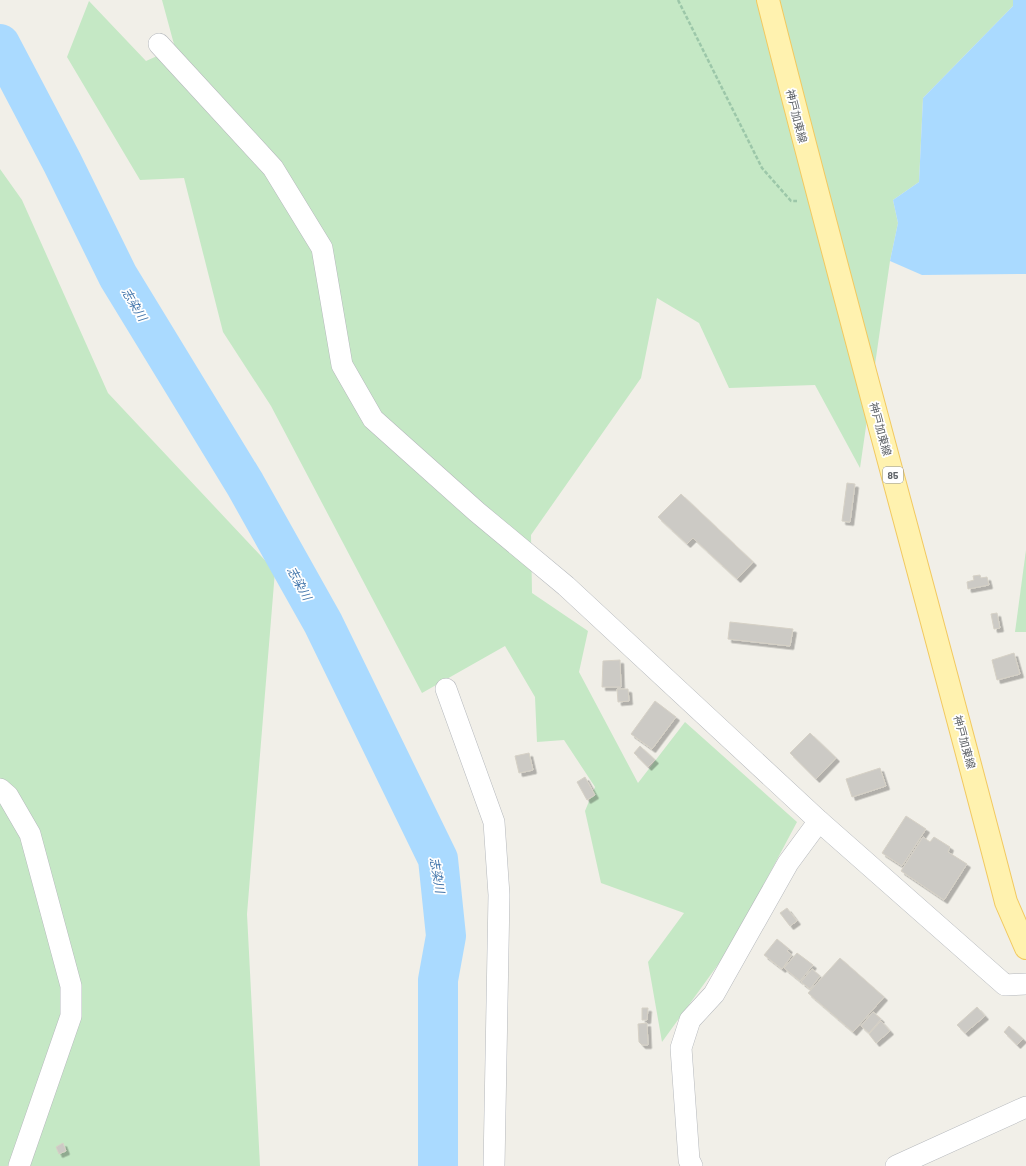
<svg xmlns="http://www.w3.org/2000/svg" width="1026" height="1166" viewBox="0 0 1026 1166" font-family="Barlow,'Noto Sans JP',sans-serif">
<style>
.green{fill:#c5e8c5}
.water{fill:#aadaff}
.lines{fill:none;stroke-linecap:round;stroke-linejoin:round}
.river{stroke:#aadaff;stroke-width:40}
.building{fill:#cccac5;stroke:#d6d1c6;filter:url(#shadow)}
.street-casing{stroke:#b5b8bc;stroke-width:22}
.primary-casing{stroke:#f2c960;stroke-width:24}
.path{stroke:#9cc7a9;stroke-width:2.5;stroke-dasharray:4 2;stroke-linecap:butt}
.street{stroke:#fff;stroke-width:21}
.primary{stroke:#fff2af;stroke-width:22}
.labels{text-anchor:middle;dominant-baseline:central;stroke-width:3.5;stroke-linejoin:round;paint-order:stroke}
.shield{fill:#fff;stroke:#8f9295;stroke-width:1}
.shield-label{font-size:10px;font-weight:bold;fill:#5f6368}
.street-label{font-size:11px;fill:#5f6368;stroke:#fff}
.water-label{font-size:12px;font-style:italic;fill:#4174aa;stroke:#fff}
</style>
<defs>
<filter id="shadow"><feDropShadow dx="3.5" dy="3.5" stdDeviation="0" flood-color="#0004"/></filter>
</defs>
<rect width="100%" height="100%" fill="#f1efe8"/>
<g class="green">
<path d="M 162,0 L 1013,0 L 1013,6 L 923,98 L 919,182 L 893,200 L 898,223 L 890,261 L 860,468 L 815,385 L 729,388 L 699,323 L 657,298 L 641,378 L 531,535 L 532,593 L 588,631 L 579,672 L 638,783 L 685,722 L 797,822 L 730,948 L 662,1042 L 648,962 L 684,913 L 601,883 L 585,811 L 595,787 L 564,740 L 537,742 L 535,697 L 505,646 L 422,693 L 271,406 L 223,332 L 184,178 L 140,180 L 67,57 L 89,1 L 146,61 L 175,48 Z"/>
<path d="M 0,169 L 22,200 L 108,393 L 275,571 L 247,914 L 260,1166 L 0,1166 Z"/>
<path d="M 1026,550 L 1026,632 L 1015,632 Z"/>
</g>
<path class="water" d="M 1013,0 L 1026,0 L 1026,274 L 922,275 L 890,261 L 898,223 L 893,200 L 919,182 L 923,98 L 1013,6 Z"/>
<g class="lines">
<path class="river" d="M 0,44 L 62,162 L 118,276 L 245,484 L 323,623 L 438,859 L 446,936 L 438,980 L 438,1166"/>
</g>
<g class="building">
<path d="M 847,483 L 855,484 L 850,522 L 842,521 Z"/>
<path d="M 681,494 L 753,562 L 737,579 L 693,538 L 687,544 L 658,517 Z"/>
<path d="M 980,575 L 981,578 L 987,577 L 989,585 L 968,589 L 967,582 L 974,580 L 973,576 Z"/>
<path d="M 997,613 L 1000,628 L 994,629 L 991,614 Z"/>
<path d="M 730,622 L 793,629 L 790,646 L 728,639 Z"/>
<path d="M 1014,653 L 1020,674 L 997,680 L 992,660 Z"/>
<path d="M 620,660 L 621,687 L 602,687 L 603,661 Z"/>
<path d="M 617,689 L 628,689 L 629,701 L 618,702 Z"/>
<path d="M 655,701 L 676,717 L 652,749 L 631,734 Z"/>
<path d="M 810,733 L 836,758 L 816,779 L 790,753 Z"/>
<path d="M 640,746 L 655,760 L 648,767 L 634,753 Z"/>
<path d="M 529,753 L 533,770 L 519,773 L 515,756 Z"/>
<path d="M 880,768 L 886,786 L 852,797 L 846,779 Z"/>
<path d="M 585,777 L 595,795 L 587,800 L 577,782 Z"/>
<path d="M 906,816 L 926,829 L 902,866 L 882,853 Z"/>
<path d="M 923,837 L 930,842 L 934,837 L 950,847 L 948,852 L 967,864 L 944,900 L 901,871 Z"/>
<path d="M 787,908 L 797,921 L 790,926 L 780,913 Z"/>
<path d="M 777,939 L 789,949 L 787,951 L 792,955 L 782,969 L 764,955 Z"/>
<path d="M 797,953 L 813,965 L 800,981 L 784,968 Z"/>
<path d="M 840,958 L 884,997 L 853,1032 L 808,993 Z"/>
<path d="M 812,969 L 820,976 L 810,989 L 801,982 Z"/>
<path d="M 977,1007 L 985,1016 L 965,1033 L 957,1025 Z"/>
<path d="M 642,1008 L 648,1008 L 647,1020 L 642,1020 Z"/>
<path d="M 873,1012 L 881,1019 L 869,1033 L 861,1026 Z"/>
<path d="M 881,1021 L 890,1031 L 876,1043 L 869,1034 Z"/>
<path d="M 647,1023 L 648,1045 L 642,1045 L 639,1042 L 638,1024 Z"/>
<path d="M 1009,1026 L 1023,1039 L 1017,1045 L 1004,1032 Z"/>
<path d="M 63,1143 L 66,1151 L 59,1154 L 56,1147 Z"/>
</g>
<g class="lines">
<g class="street-casing">
<g id="street">
<path d="M 159,44 L 273,168 L 322,248 L 342,365 L 373,419 L 477,512 L 566,586 L 819,821 L 1005,985 L 1026,984"/>
<path d="M 446,689 L 494,822 L 499,895 L 494,1166"/>
<path d="M 0,789 L 8,796 L 30,834 L 71,986 L 71,1016 L 19,1166"/>
<path d="M 692,1166 L 689,1160 L 681,1048 L 690,1020 L 714,994 L 788,863 L 819,821"/>
<path d="M 896,1166 L 1026,1107"/>
</g>
</g>
<g class="primary-casing">
<path id="primary" d="M 768,0 C 844,302 928,601 1006,902 L 1026,948"/>
</g>
<path class="path" d="M 678,0 L 762,168 L 791,201 L 797,201"/>
<use href="#street" class="street"/>
<use href="#primary" class="primary"/>
</g>
<g class="labels">
<rect class="shield" x="883" y="467" width="20" height="16" rx="3"/>
<g class="shield-label">
<text x="893" y="475">85</text>
</g>
<g class="street-label">
<text transform="translate(797 116) rotate(76)">神戸加東線</text>
<text transform="translate(881 429) rotate(75)">神戸加東線</text>
<text transform="translate(965 742) rotate(75)">神戸加東線</text>
</g>
<g class="water-label">
<text transform="translate(135 304) rotate(59)">志染川</text>
<text transform="translate(300 583) rotate(61)">志染川</text>
<text transform="translate(438 875) rotate(80)">志染川</text>
</g>
</g>
</svg>
